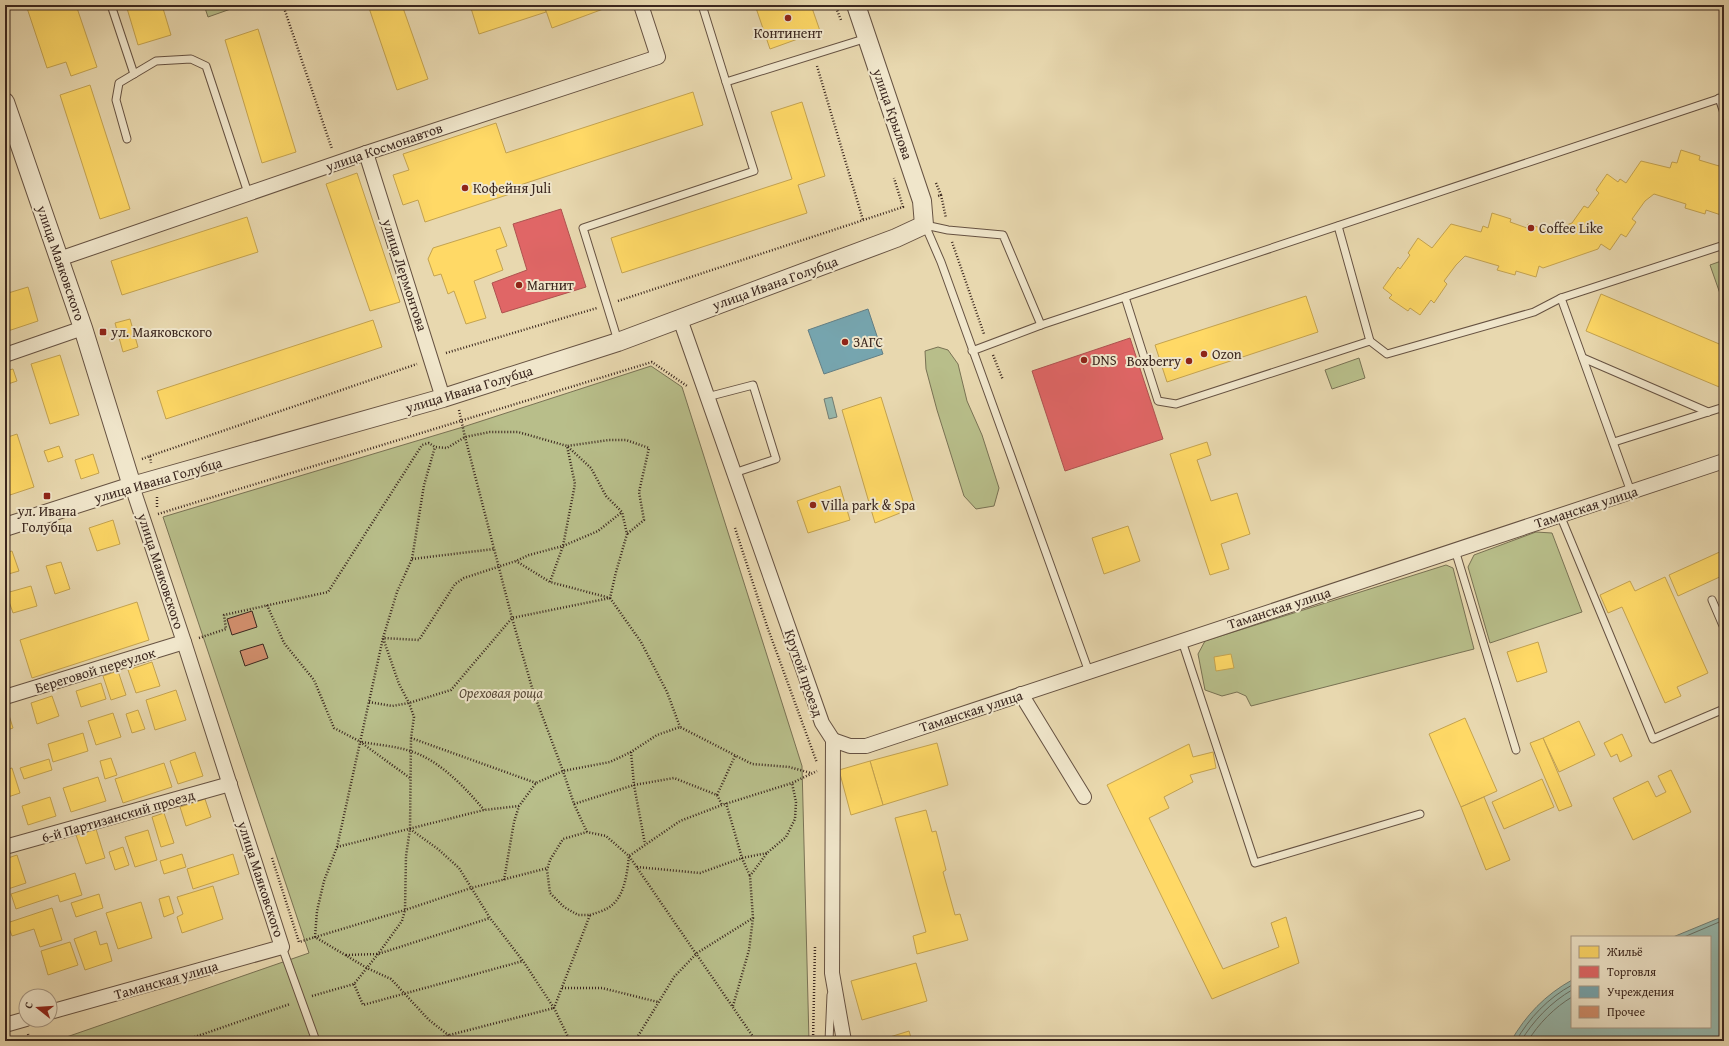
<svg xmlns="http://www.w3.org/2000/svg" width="1729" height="1046" viewBox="0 0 1729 1046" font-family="'Gentium Book Plus',serif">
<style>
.green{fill:#b8be8a;stroke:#797254}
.water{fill:#97b9ae;stroke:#727e74}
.homes{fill:#ffd966;stroke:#c4a350}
.shops{fill:#e06666;stroke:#ae5350}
.public{fill:#76a5af;stroke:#647f84}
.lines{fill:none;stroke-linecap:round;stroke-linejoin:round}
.shore{stroke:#687066;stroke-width:1}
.building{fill:#d18e6c;stroke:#3a261e}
.service-casing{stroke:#665242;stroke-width:9}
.minor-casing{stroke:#665242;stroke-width:16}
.tertiary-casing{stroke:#665242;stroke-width:20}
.path{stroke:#3a261e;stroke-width:2.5;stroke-dasharray:1 2;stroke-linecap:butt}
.service{stroke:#f0e6cb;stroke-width:7}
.minor{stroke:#f0e6cb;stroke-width:14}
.tertiary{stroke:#f0e6cb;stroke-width:18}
.poi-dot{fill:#8f2418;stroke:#f0e6cb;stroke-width:1.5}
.labels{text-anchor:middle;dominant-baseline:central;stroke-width:4;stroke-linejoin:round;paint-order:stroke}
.poi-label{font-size:14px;fill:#3a261e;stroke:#f0e6cb;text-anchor:start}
.street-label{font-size:14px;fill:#3a261e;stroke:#f0e6cb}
.park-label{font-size:14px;font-style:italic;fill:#5a4c39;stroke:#f0e6cb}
</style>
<rect width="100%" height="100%" fill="#e8d8af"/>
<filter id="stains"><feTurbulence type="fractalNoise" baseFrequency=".005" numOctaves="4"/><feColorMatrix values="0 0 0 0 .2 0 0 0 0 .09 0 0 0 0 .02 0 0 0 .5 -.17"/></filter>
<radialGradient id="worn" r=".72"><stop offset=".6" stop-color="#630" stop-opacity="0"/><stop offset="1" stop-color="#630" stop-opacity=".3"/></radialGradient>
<g class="green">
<path d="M 204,5 L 242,5 L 208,17 Z"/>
<path d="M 1724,260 L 1724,305 L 1710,265 Z"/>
<path d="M 938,347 L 948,350 L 958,364 L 967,401 L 982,435 L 999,488 L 994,506 L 976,509 L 964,496 L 937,410 L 926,369 L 925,351 Z"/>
<path d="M 1359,358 L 1365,378 L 1332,389 L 1325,370 Z"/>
<path d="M 651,366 L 682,387 L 802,766 L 809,1041 L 55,1041 L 309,953 L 163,517 L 463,427 Z"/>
<path d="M 1536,532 L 1552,533 L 1582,612 L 1490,643 L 1468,567 L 1474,555 Z"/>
<path d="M 1446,565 L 1453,568 L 1474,649 L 1251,706 L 1246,696 L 1237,692 L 1222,696 L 1205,690 L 1198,654 L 1205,641 Z"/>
</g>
<g class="water">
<path d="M 832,397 L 837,417 L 829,419 L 824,399 Z"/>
<path d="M 1724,916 L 1724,1041 L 1511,1041 C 1526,1015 1545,995 1572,980 L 1572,1027 L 1710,1027 L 1710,937 L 1673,937 Z"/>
</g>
<g class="homes">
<path d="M 26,5 L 76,5 L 97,67 L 71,76 L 66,62 L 47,68 Z"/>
<path d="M 126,5 L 162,5 L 171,35 L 138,45 Z"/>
<path d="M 368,5 L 402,5 L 428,79 L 397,90 Z"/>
<path d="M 470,5 L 544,5 L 546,12 L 479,34 Z"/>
<path d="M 544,5 L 614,5 L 552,28 Z"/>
<path d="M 755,5 L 811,5 L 820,31 L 770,49 Z"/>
<path d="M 258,29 L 296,152 L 262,163 L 225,40 Z"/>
<path d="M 90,85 L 130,209 L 100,219 L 60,95 Z"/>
<path d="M 693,92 L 703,125 L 517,186 L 519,191 L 425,222 L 418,200 L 403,205 L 393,175 L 409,170 L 403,154 L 496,123 L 506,153 Z"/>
<path d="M 802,102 L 825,176 L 798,185 L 807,213 L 622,273 L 611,238 L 792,179 L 771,112 Z"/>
<path d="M 1681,150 L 1700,156 L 1699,160 L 1719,166 L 1720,162 L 1724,163 L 1724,216 L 1706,210 L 1705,214 L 1685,208 L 1686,204 L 1654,194 L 1645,201 L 1632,219 L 1636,222 L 1626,237 L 1621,234 L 1610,250 L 1601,244 L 1598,249 L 1543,268 L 1539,266 L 1536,277 L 1516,271 L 1515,275 L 1497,270 L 1499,266 L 1465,256 L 1456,265 L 1444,281 L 1447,284 L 1434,303 L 1431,300 L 1420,315 L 1410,308 L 1408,311 L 1389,298 L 1392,295 L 1383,288 L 1398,267 L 1400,269 L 1410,255 L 1408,253 L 1418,238 L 1432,248 L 1451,224 L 1481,232 L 1483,226 L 1488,228 L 1492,213 L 1511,219 L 1510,222 L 1527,228 L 1528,224 L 1550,231 L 1572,223 L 1584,206 L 1588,208 L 1599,193 L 1596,190 L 1607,174 L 1618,182 L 1620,179 L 1626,183 L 1641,161 L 1670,168 L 1672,162 L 1677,163 Z"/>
<path d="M 357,173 L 400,302 L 370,311 L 326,184 Z"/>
<path d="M 5,215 L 9,226 L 5,227 Z"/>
<path d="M 247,217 L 258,252 L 122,295 L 111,261 Z"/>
<path d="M 500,227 L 507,246 L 496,250 L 503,270 L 474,281 L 486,318 L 466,324 L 454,291 L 448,294 L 441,274 L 434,276 L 428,259 L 433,248 Z"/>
<path d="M 28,287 L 38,321 L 5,332 L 5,294 Z"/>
<path d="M 1601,294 L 1724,346 L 1724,389 L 1586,331 Z"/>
<path d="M 1306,296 L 1318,332 L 1167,382 L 1155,345 Z"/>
<path d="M 130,319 L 138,347 L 123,352 L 115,323 Z"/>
<path d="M 373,320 L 382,347 L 166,419 L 157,391 Z"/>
<path d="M 60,355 L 79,415 L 50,424 L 31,364 Z"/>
<path d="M 13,369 L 17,381 L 5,385 L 5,371 Z"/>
<path d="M 881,397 L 915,507 L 875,523 L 842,410 Z"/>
<path d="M 17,434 L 34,487 L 10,495 L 5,481 L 5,438 Z"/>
<path d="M 1207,442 L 1211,455 L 1197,460 L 1211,501 L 1237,493 L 1250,534 L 1221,544 L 1229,569 L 1210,575 L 1170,454 Z"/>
<path d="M 59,446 L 63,457 L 48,462 L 44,451 Z"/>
<path d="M 93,454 L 99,473 L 81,479 L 75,460 Z"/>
<path d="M 840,486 L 850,520 L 808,533 L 797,501 Z"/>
<path d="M 113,520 L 120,544 L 97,551 L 89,528 Z"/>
<path d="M 1128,526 L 1140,561 L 1104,574 L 1092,538 Z"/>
<path d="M 1724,550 L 1724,575 L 1678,596 L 1669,575 Z"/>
<path d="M 12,551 L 19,571 L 5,575 L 5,553 Z"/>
<path d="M 61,562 L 70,589 L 55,594 L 46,566 Z"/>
<path d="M 1665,577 L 1708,673 L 1677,687 L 1681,696 L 1665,703 L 1622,607 L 1608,613 L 1600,595 L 1630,581 L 1635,591 Z"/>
<path d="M 31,586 L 37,606 L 13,613 L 6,593 Z"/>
<path d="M 137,602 L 149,640 L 32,678 L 20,640 Z"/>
<path d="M 1538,642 L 1547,672 L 1517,682 L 1507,652 Z"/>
<path d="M 1231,654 L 1234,668 L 1216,671 L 1214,657 Z"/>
<path d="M 152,662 L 160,686 L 136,693 L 128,670 Z"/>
<path d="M 118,671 L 126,695 L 111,700 L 103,676 Z"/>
<path d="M 101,683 L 106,699 L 81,707 L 76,691 Z"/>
<path d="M 176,690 L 186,720 L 155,730 L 146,700 Z"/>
<path d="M 52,696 L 59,716 L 37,724 L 31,703 Z"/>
<path d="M 138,710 L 145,729 L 132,733 L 126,714 Z"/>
<path d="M 8,712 L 13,728 L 5,731 L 5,714 Z"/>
<path d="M 113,713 L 121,737 L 96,745 L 88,721 Z"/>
<path d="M 1465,718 L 1497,791 L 1461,807 L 1429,734 Z"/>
<path d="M 1579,721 L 1595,755 L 1559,772 L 1543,738 Z"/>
<path d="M 83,733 L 88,751 L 53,762 L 48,744 Z"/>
<path d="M 1622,734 L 1632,756 L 1620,762 L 1617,754 L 1611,757 L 1604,743 Z"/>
<path d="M 1543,738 L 1572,806 L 1559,811 L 1530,743 Z"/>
<path d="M 937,743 L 948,785 L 883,805 L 870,761 Z"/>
<path d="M 1189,744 L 1193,757 L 1213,752 L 1216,768 L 1190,775 L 1193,782 L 1164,797 L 1169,808 L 1149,818 L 1223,969 L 1279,947 L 1271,923 L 1286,917 L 1299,963 L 1212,999 L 1107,785 Z"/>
<path d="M 195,752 L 203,776 L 178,784 L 170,761 Z"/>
<path d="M 111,758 L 117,775 L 105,779 L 100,761 Z"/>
<path d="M 49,759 L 52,770 L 24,779 L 20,768 Z"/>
<path d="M 870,761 L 883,805 L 851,815 L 839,770 Z"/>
<path d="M 164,763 L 172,787 L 123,803 L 115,779 Z"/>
<path d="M 12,768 L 20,793 L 5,798 L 5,770 Z"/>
<path d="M 1671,770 L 1691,812 L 1633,840 L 1613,798 L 1648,781 L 1656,797 L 1666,792 L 1658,776 Z"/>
<path d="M 98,777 L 106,801 L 71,812 L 63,788 Z"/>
<path d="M 1542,779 L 1554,807 L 1504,829 L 1492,802 Z"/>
<path d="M 50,797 L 56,816 L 28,825 L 22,806 Z"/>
<path d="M 1484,797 L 1510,860 L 1486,870 L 1461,807 Z"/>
<path d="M 205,799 L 211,817 L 186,826 L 180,807 Z"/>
<path d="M 926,810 L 932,832 L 936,831 L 946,870 L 943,872 L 955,915 L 960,914 L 968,940 L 917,954 L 913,936 L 926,932 L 895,818 Z"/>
<path d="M 164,813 L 174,843 L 161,847 L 152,817 Z"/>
<path d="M 96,829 L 105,858 L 86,864 L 76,835 Z"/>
<path d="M 148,830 L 157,860 L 135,867 L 125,837 Z"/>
<path d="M 123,847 L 129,865 L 115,870 L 109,852 Z"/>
<path d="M 182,854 L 186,867 L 164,874 L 160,861 Z"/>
<path d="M 233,854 L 239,874 L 193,889 L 187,869 Z"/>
<path d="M 17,855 L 26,883 L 5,890 L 5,859 Z"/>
<path d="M 75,873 L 82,895 L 60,902 L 58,895 L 16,909 L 11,894 Z"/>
<path d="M 213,886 L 223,919 L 182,933 L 177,917 L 183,914 L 177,897 Z"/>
<path d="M 99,894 L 103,908 L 76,917 L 71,903 Z"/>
<path d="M 169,896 L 174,913 L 164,917 L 159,899 Z"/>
<path d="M 141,902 L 152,938 L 118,949 L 106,913 Z"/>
<path d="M 52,908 L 62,940 L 40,947 L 34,929 L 12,936 L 7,923 Z"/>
<path d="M 96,931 L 100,945 L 107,943 L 112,961 L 85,970 L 74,939 Z"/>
<path d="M 70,942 L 78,965 L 48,975 L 41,951 Z"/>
<path d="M 916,963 L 927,1001 L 862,1020 L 851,981 Z"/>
<path d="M 909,1031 L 912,1041 L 877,1041 Z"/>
</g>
<g class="shops">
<path d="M 561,209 L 586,287 L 502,313 L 492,283 L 527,270 L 513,224 Z"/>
<path d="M 1130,338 L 1163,439 L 1065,471 L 1032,371 Z"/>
</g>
<path class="public" d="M 868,309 L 883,354 L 824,374 L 808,330 Z"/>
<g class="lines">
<g class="shore">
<path d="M 1684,937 L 1724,920"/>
<path d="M 1516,1041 C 1529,1018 1548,998 1572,985"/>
<path d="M 1521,1041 C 1533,1021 1551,1002 1572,990"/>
<path d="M 1528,1041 C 1538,1024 1555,1007 1572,997"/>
</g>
</g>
<g class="building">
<path d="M 252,611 L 257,627 L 232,635 L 227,619 Z"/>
<path d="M 263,644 L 268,658 L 245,666 L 240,651 Z"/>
</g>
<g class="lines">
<g class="service-casing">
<g id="service">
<path d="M 111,5 L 134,74"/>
<path d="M 702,5 L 726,82"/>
<path d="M 1719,98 L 1724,113"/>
<path d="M 127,139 L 116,100 L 119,83 L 156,61 L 191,59 L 206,66 L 248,193"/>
<path d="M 925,225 L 948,230 L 1003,235 L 1041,325 L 1724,97"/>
<path d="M 925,225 L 941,262 L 1089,672"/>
<path d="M 1338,226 L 1370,341 L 1387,354 L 1534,312 L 1561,298"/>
<path d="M 1125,297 L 1158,401 L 1176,404 L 1370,341"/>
<path d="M 618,341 L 583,228 L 754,171 L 726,82 L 867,38"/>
<path d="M 972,351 L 1041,325"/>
<path d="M 1583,358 L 1708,412"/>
<path d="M 707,397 L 753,385 L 776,459 L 734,473"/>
<path d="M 1614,442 L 1724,407"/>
<path d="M 1631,492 L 1561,298 L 1724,245"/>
<path d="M 1560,515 L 1653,739 L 1724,709"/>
<path d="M 1455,550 L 1516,750"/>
<path d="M 1712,600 L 1724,628"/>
<path d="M 1182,641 L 1255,863 L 1420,814"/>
<path d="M 282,947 L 316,1041"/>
<path d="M 829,1041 L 831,995"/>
</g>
</g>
<g class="minor-casing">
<g id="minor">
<path d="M 366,153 L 443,398"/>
<path d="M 59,259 L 366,153 L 658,57 L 641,5"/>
<path d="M 680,319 L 822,723 L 833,740 L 832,973 L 844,1041"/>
<path d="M 5,355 L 83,328"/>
<path d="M 1021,694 L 1084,797"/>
<path d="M 5,697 L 184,642"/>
<path d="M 833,740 L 850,746 L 866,746 L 1724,461"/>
<path d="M 5,847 L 230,784"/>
<path d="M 50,1012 L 282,947 L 184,642 L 132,486"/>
<path d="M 5,1025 L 26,1019"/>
</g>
</g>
<g class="tertiary-casing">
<g id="tertiary">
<path d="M 5,102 L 83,328 L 132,486"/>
<path d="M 5,527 L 132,486 L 443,398 L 618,342 L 896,238 L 924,225 L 922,201 L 856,5"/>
</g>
</g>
<g class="path">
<path d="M 283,5 L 332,149"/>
<path d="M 835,5 L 841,20"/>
<path d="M 817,66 L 863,220"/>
<path d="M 936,183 L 941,195 L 938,196"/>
<path d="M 941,195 L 946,218"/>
<path d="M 952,242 L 984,334"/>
<path d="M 618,301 L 903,207 L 894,178"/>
<path d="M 446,353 L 597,308"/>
<path d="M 993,355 L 1003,380"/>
<path d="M 459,410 L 465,437 L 512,618 L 533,691 L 563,771 L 574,804 L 587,832"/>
<path d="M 150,456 L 417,364"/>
<path d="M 142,459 L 150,456 L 151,463"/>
<path d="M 157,497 L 157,508"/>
<path d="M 158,514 L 652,362 L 687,386"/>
<path d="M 735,528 L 767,626 L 817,763"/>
<path d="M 412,559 L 494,549"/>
<path d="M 550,582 L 563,546 L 575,484 L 567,446 L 609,440 L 626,440 L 649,448 L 639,492 L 644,520 L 627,534"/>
<path d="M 267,605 L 284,643 L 314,680 L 334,728 L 359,741 L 410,778"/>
<path d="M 199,638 L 226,629 L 224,615 L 328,592 L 422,445 L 429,443 L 435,447 L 447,448 L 465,437 L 490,432 L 518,432 L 567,446 L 591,468 L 606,496 L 622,512 L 627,534 L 616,572 L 610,598 L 550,582 L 516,561"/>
<path d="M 369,702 L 392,706 L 409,703 L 451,690 L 512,618 L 610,598 L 641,642 L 667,692 L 680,727"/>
<path d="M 411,738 L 536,783"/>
<path d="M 362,742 C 378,745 395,746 410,751 C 438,759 466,788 484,810"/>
<path d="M 631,752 L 634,785 L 645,844"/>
<path d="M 717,795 L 735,756"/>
<path d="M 726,803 L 742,858 L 750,876"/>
<path d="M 574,804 L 634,785 L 674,778 L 717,795 L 722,805"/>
<path d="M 410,829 L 438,849 L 459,868 L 490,918 L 523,961 L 554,1008 L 426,1041"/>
<path d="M 337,847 L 484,810 L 519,806"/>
<path d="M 272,858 L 299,942 L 405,910 L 471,888 L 548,868"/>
<path d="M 637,867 L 700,873 L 742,858 L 767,853"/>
<path d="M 504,880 L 514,822 L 519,806 L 536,783 L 563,771 L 610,762 L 631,752 L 657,735 L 680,727 L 752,764 L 789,767 L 811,773"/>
<path d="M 590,915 C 596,913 603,911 608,908 C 625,898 627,873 629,856 L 680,821 L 722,805 L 792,783 L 817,771"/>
<path d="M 346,955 L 378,954 L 490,918"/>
<path d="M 354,984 L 363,1005 L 523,961"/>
<path d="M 562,988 L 602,988 L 658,1002"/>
<path d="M 312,996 L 354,984 L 378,954 L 402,921 L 405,910 L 406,856 L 410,829 L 411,738 L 414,717 L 409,703 L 399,684 L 383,638 L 397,592 L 412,559 L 424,485 L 435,447"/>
<path d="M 733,1006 L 749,950 L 753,918"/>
<path d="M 28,1034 L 30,1041"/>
<path d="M 183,1041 L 290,1004"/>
<path d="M 456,1041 L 429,1020 L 391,979 L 367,968 L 315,937 L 317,911 L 324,881 L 337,847 L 383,638 L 419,640 L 455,584 L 464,578 L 516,561 L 529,555 L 563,546 L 598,531 L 622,512"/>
<path d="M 556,1041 L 568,1037"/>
<path d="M 570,1041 L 554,1008 L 590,915 L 578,915 L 564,907 L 550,893 L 547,870 L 550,860 L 563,839 L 587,832 L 606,836 L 629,856 L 756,1041"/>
<path d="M 635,1041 L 674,977 L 697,953 L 753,918 L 750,876 L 767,853 L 786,837 L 795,819 L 796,802 L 792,783"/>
<path d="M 813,1041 L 815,946"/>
</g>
<use href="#service" class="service"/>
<use href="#minor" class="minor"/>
<use href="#tertiary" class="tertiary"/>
</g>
<g class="poi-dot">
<circle cx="788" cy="18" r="4"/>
<circle cx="465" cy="188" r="4"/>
<circle cx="1531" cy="228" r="4"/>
<circle cx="519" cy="285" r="4"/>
<rect x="99" y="328" width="8" height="8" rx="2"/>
<circle cx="845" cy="342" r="4"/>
<circle cx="1204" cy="354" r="4"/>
<circle cx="1084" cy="360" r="4"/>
<circle cx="1189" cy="361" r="4"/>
<rect x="43" y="492" width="8" height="8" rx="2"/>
<circle cx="813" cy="505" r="4"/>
</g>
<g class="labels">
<g class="poi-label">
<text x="788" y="33" text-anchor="middle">Континент</text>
<text x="473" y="188">Кофейня Juli</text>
<text x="1539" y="228">Coffee Like</text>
<text x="527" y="285">Магнит</text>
<text x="111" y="332">ул. Маяковского</text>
<text x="853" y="342">ЗАГС</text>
<text x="1212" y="354">Ozon</text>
<text x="1092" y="360">DNS</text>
<text x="1181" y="361" text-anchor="end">Boxberry</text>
<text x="821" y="505">Villa park &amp; Spa</text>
<text x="47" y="511" text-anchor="middle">ул. Ивана<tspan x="47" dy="16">Голубца</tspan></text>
</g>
<g class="street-label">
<text transform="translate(893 114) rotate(71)">улица Крылова</text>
<text transform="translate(384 147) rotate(-19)">улица Космонавтов</text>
<text transform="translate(61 263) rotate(71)">улица Маяковского</text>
<text transform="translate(405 275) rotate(72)">улица Лермонтова</text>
<text transform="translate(775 283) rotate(-20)">улица Ивана Голубца</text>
<text transform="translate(469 389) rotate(-17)">улица Ивана Голубца</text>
<text transform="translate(158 480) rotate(-16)">улица Ивана Голубца</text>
<text transform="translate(1586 507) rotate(-18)">Таманская улица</text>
<text transform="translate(161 571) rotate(72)">улица Маяковского</text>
<text transform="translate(1279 608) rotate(-18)">Таманская улица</text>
<text transform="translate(95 670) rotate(-17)">Береговой переулок</text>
<text transform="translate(804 673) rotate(71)">Крутой проезд</text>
<text transform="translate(971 711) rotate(-18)">Таманская улица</text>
<text transform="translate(118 816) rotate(-16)">6-й Партизанский проезд</text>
<text transform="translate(261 879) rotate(72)">улица Маяковского</text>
<text transform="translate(166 980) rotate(-16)">Таманская улица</text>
</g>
<g class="park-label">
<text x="501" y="693">Ореховая роща</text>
</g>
</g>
<rect width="1729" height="1046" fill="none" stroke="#e8d8af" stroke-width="20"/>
<rect x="6" y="6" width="1717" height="1034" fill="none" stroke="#3a261e" stroke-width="2"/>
<rect x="10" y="10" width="1709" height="1026" fill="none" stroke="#3a261e"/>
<rect x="1571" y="936" width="140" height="92" fill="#f0e6cb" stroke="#a79986"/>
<rect x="1579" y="946" width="20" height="12" fill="#ffd966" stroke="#a79986"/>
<text x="1607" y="956" font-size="12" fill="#3a261e">Жильё</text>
<rect x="1579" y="966" width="20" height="12" fill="#e06666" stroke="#a79986"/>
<text x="1607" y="976" font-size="12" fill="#3a261e">Торговля</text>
<rect x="1579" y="986" width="20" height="12" fill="#76a5af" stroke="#a79986"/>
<text x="1607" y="996" font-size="12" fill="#3a261e">Учреждения</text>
<rect x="1579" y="1006" width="20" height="12" fill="#d18e6c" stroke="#a79986"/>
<text x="1607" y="1016" font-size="12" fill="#3a261e">Прочее</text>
<g transform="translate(38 1008) rotate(287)"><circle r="19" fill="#f0e6cb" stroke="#a79986"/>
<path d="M0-3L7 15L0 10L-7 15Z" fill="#8f2418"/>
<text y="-6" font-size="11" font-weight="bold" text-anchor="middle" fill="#3a261e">С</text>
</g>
<rect width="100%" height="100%" filter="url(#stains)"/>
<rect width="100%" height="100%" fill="url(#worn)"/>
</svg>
